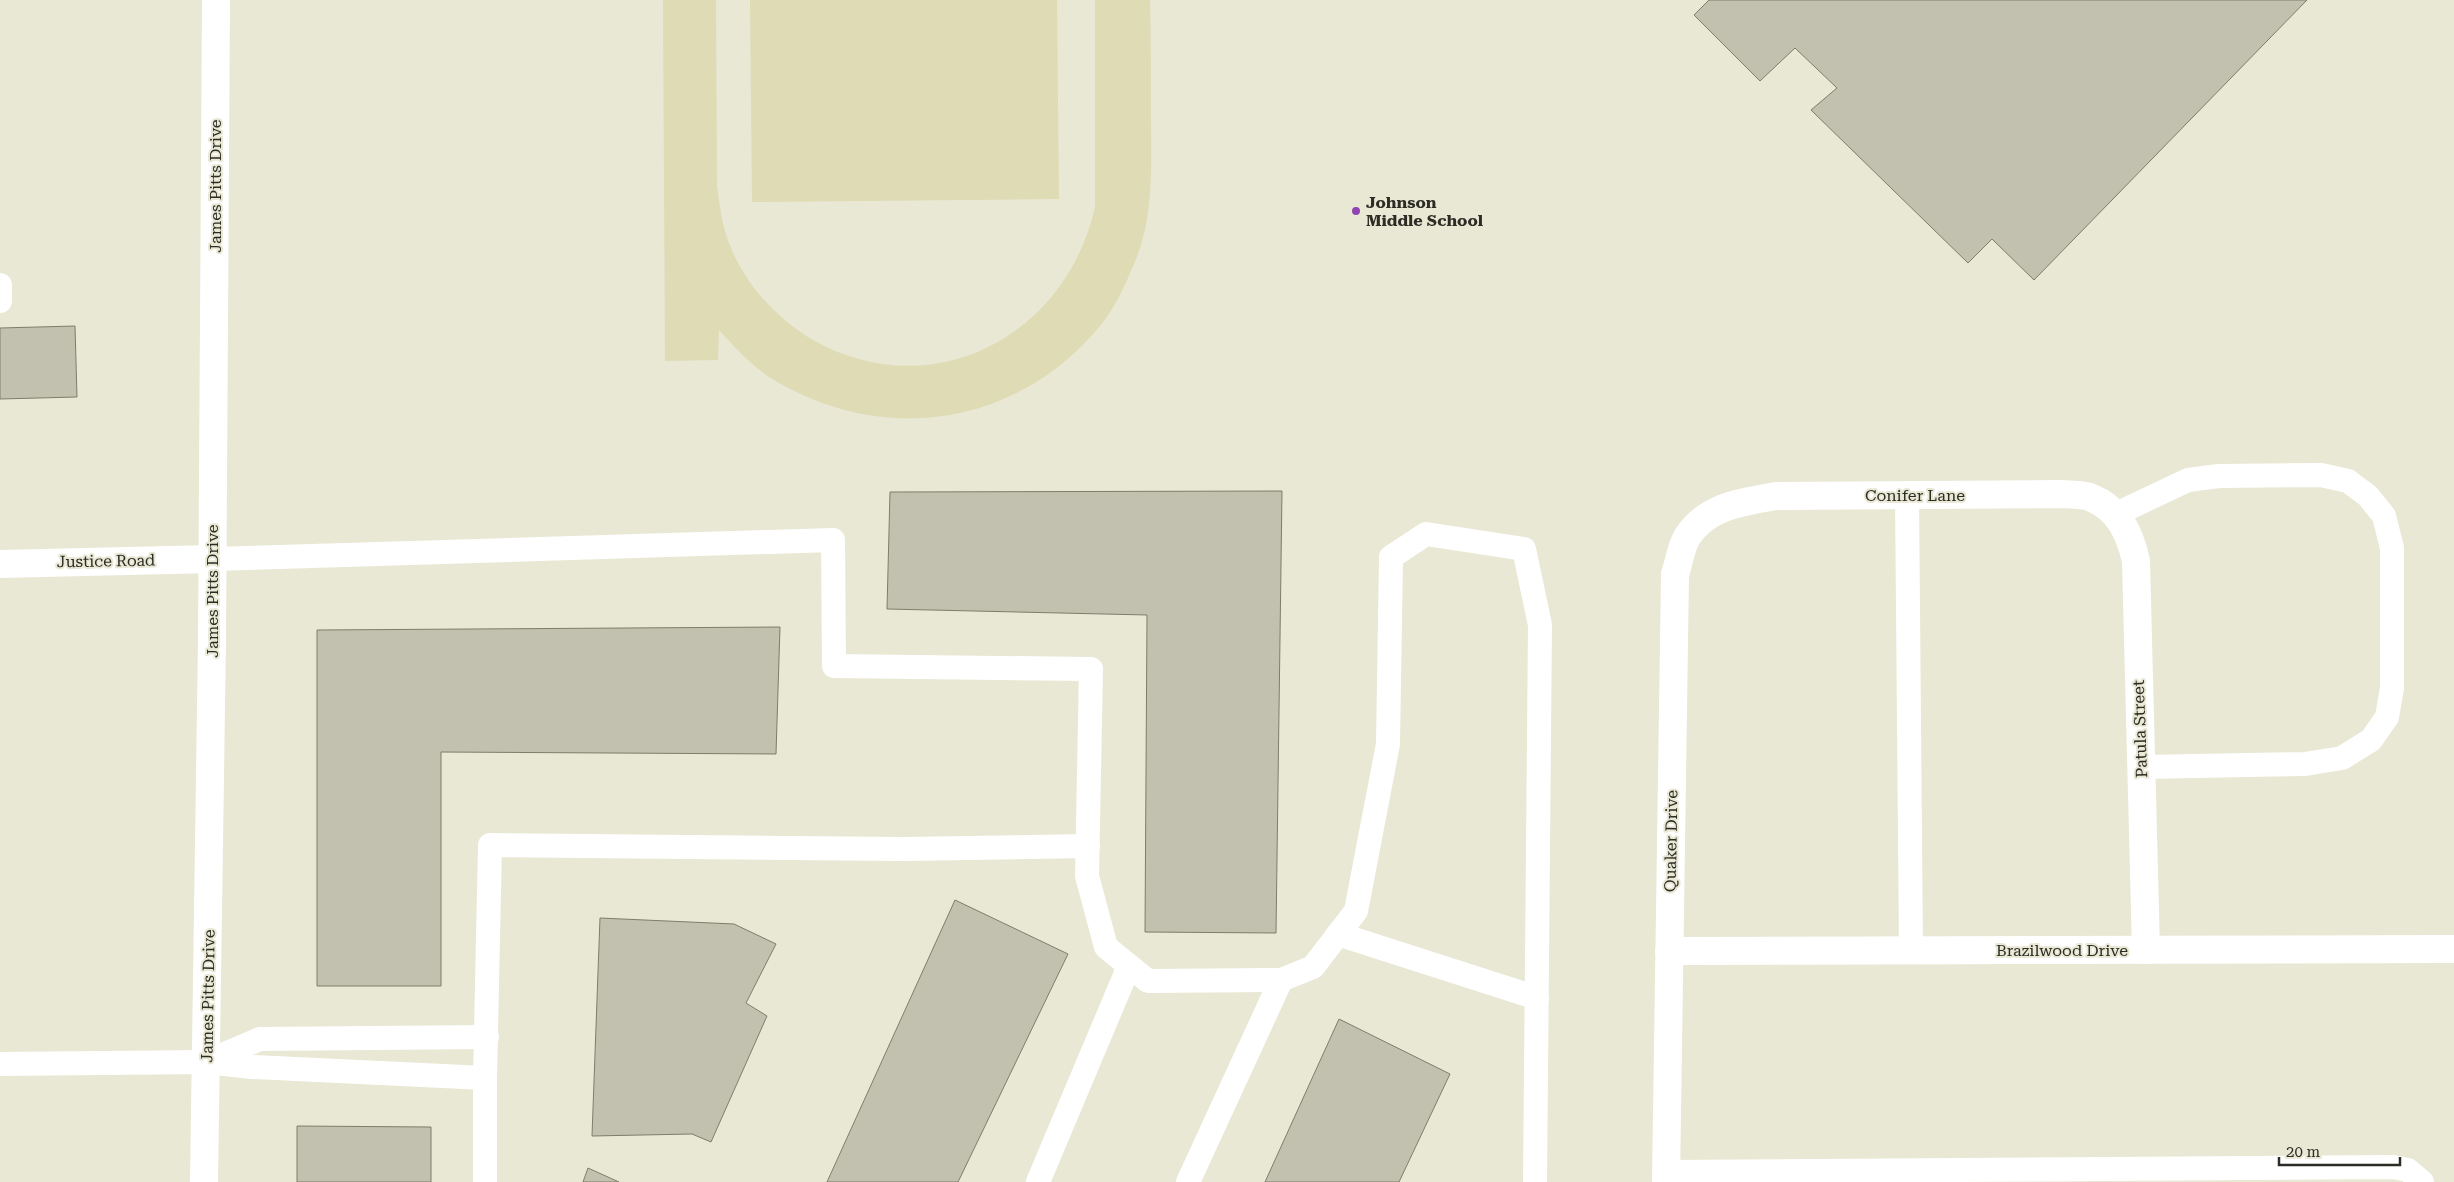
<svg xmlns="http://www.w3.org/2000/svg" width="2454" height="1182" viewBox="0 0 2454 1182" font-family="'Roboto Serif',serif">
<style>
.green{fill:#dedbb5}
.building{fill:#c2c1af;stroke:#7e7d6c}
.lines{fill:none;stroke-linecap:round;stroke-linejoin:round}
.service{stroke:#fff;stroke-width:24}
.minor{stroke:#fff;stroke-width:28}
.poi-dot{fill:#9143b3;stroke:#e9e8d5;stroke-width:2}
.labels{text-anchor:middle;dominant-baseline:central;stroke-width:4;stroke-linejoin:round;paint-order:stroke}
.street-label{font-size:16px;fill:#2c2c25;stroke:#e9e8d5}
.poi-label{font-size:16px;font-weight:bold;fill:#2c2c25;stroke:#e9e8d5;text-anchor:start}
</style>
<rect width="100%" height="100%" fill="#e9e8d5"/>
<g class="green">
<path d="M 663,0 L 716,0 L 717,187 C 720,206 722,225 729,243 C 744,283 775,317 811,339 C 931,408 1066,337 1095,207 L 1095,0 L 1150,0 C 1151,40 1151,80 1151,121 C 1151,166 1154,215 1136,259 C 1126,284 1113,313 1094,333 C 1010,428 881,444 774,380 C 752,367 736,348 719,330 L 718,360 L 665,361 Z"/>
<path d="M 750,0 L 1057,0 L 1059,199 L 752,202 Z"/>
</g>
<g class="building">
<path d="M 1709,0 L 2307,0 L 2034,280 L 1992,239 L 1968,263 L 1811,110 L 1837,88 L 1795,48 L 1760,81 L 1694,15 Z"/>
<path d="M 75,326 L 77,397 L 0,399 L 0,328 Z"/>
<path d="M 1282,491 L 1276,933 L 1145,932 L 1147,615 L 887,609 L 890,492 Z"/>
<path d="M 780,627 L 776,754 L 441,752 L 441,986 L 317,986 L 317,630 Z"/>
<path d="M 955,900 L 1068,954 L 958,1182 L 827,1182 Z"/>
<path d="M 600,918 L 734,924 L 776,944 L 746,1003 L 767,1016 L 711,1142 L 692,1134 L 592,1136 Z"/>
<path d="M 1339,1019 L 1450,1074 L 1399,1182 L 1265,1182 Z"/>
<path d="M 297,1126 L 431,1127 L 431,1182 L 297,1182 Z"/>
<path d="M 588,1168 L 619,1182 L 583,1182 Z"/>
</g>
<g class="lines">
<g class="service">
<path d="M 0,285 L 0,301"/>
<path d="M 1907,495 L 1911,950"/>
<path d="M 2116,514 L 2188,480 L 2219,476 L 2321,475 L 2348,481 L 2368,496 L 2384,516 L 2392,548 L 2392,688 L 2387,717 L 2371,740 L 2342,758 L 2305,764 L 2142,767"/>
<path d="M 213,559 L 833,540 L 834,666 L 1091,669 L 1087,876 L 1106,947 L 1148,981 L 1281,980 L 1313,967 L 1356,911 L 1388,744 L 1391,557 L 1426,534 L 1524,549 L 1540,625 L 1535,1182"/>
<path d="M 1338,934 L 1537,998"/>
<path d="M 208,1061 L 260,1039 L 487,1037"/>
<path d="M 0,1064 L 207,1062 L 252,1067 L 485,1078"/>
<path d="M 1667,1172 L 2393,1167 L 2408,1170 L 2422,1182"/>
<path d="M 485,1182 L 485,1078 L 490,845 L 903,849 L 1088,846"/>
<path d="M 1038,1182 L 1129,966"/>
<path d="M 1188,1182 L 1281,980"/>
</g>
<g class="minor">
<path d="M 0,564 L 213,559"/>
<path d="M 1669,951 L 2454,949"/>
<path d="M 204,1182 L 212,640 L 216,0"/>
<path d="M 1666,1182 L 1675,574 C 1679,563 1681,547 1687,537 C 1707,506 1742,502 1776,496 L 2061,494 C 2070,495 2084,494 2092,498 C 2119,509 2130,534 2136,561 L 2146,950"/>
</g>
</g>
<circle class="poi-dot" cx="1356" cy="211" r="5"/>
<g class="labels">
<g class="street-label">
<text transform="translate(215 186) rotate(-90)">James Pitts Drive</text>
<text x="1915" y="495">Conifer Lane</text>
<text transform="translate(106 561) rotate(-1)">Justice Road</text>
<text transform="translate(212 591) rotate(-90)">James Pitts Drive</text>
<text transform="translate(2140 729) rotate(-92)">Patula Street</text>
<text transform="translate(1671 841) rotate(-89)">Quaker Drive</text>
<text x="2062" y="950">Brazilwood Drive</text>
<text transform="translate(208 996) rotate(-89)">James Pitts Drive</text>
</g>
<g class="poi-label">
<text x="1366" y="202">Johnson<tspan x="1366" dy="18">Middle School</tspan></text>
</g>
</g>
<path d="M2279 1157v8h121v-8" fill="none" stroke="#2c2c25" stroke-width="2.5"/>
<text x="2286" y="1157" font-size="15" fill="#2c2c25" stroke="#e9e8d5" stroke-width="4" paint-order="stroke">20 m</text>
</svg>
